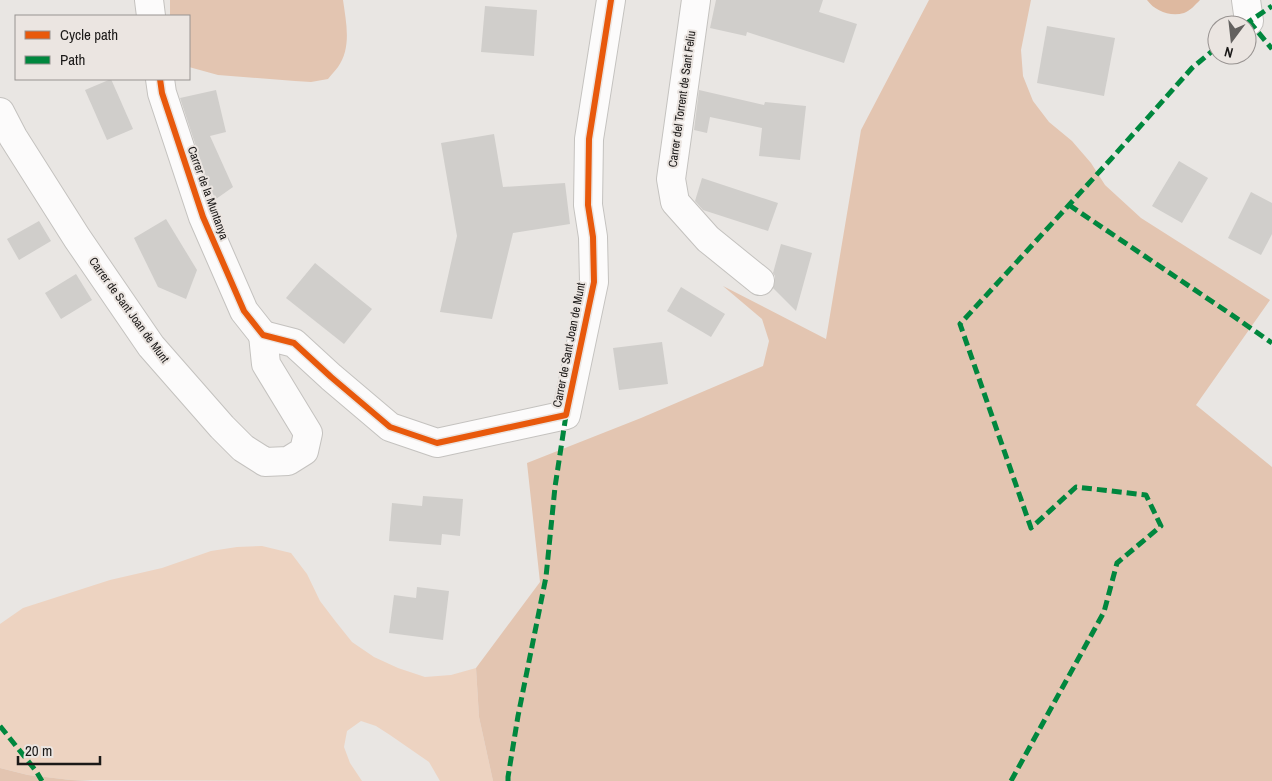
<svg xmlns="http://www.w3.org/2000/svg" width="1272" height="781" viewBox="0 0 1272 781" font-family="'Archivo Narrow',sans-serif">
<style>
.green{fill:#edd3c1}
.forest{fill:#e3c5b1}
.water{fill:#deb9a0}
.building{fill:#d0cecb}
.lines{fill:none;stroke-linecap:round;stroke-linejoin:round}
.minor-casing{stroke:#c4c2bf;stroke-width:30}
.minor{stroke:#fcfbfb;stroke-width:28}
.quiet{stroke:#00873e;stroke-width:5;stroke-dasharray:10 5;stroke-linecap:butt}
.cycleway-casing{stroke:#ebe5e1;stroke-width:9}
.cycleway{stroke:#e8590c;stroke-width:6}
.labels{text-anchor:middle;dominant-baseline:central;stroke-width:4;stroke-linejoin:round;paint-order:stroke}
.street-label{font-size:12px;fill:#1b1918;stroke:#ebe5e1}
</style>
<rect width="100%" height="100%" fill="#e9e6e3"/>
<path class="green" d="M 262,546 L 291,553 L 307,574 L 320,601 L 336,622 L 352,642 L 374,657 L 398,668 L 425,677 L 451,675 L 476,668 L 479,717 L 493,781 L 440,781 L 429,762 L 390,735 L 376,726 L 361,721 L 347,731 L 344,747 L 350,763 L 362,781 L 71,780 L 28,775 L 0,768 L 0,624 L 23,608 L 110,580 L 162,568 L 211,551 L 237,547 Z"/>
<g class="forest">
<path d="M 170,0 L 343,0 C 346,22 352,47 338,67 C 335,71 331,75 328,79 L 311,82 L 295,81 L 218,75 L 189,67 L 189,16 L 170,16 Z"/>
<path d="M 929,0 L 1031,0 L 1021,50 L 1023,76 L 1033,101 L 1049,122 L 1072,141 L 1091,163 L 1105,185 L 1141,218 L 1270,300 L 1196,405 L 1272,467 L 1272,781 L 493,781 L 479,717 L 476,668 L 540,582 L 527,463 L 641,418 L 763,366 L 769,341 L 762,319 L 723,286 L 826,339 L 861,130 Z"/>
<path d="M 0,768 L 28,775 L 71,780 L 93,781 L 0,781 Z"/>
</g>
<path class="water" d="M 1147,0 L 1200,0 C 1195,5 1190,11 1184,13 C 1170,17 1155,11 1147,0 Z"/>
<g class="building">
<path d="M 716,0 L 823,0 L 819,12 L 857,24 L 844,63 L 747,32 L 746,36 L 710,28 Z"/>
<path d="M 485,6 L 537,10 L 534,56 L 481,52 Z"/>
<path d="M 1047,26 L 1115,38 L 1104,96 L 1037,83 Z"/>
<path d="M 111,79 L 133,129 L 107,140 L 85,90 Z"/>
<path d="M 216,90 L 226,132 L 210,136 L 233,187 L 216,199 L 210,189 L 180,98 Z"/>
<path d="M 699,90 L 764,105 L 765,102 L 806,106 L 800,160 L 759,156 L 762,128 L 710,117 L 707,133 L 694,130 Z"/>
<path d="M 494,134 L 503,187 L 565,183 L 570,224 L 513,233 L 492,319 L 440,312 L 457,236 L 441,143 Z"/>
<path d="M 1179,161 L 1208,178 L 1182,223 L 1152,206 Z"/>
<path d="M 702,178 L 778,203 L 768,231 L 703,210 L 695,201 Z"/>
<path d="M 1251,192 L 1272,203 L 1272,234 L 1261,255 L 1228,238 Z"/>
<path d="M 166,219 L 197,270 L 186,299 L 158,287 L 134,238 Z"/>
<path d="M 39,221 L 51,241 L 19,260 L 7,239 Z"/>
<path d="M 781,244 L 812,253 L 796,311 L 773,288 L 775,283 L 775,276 L 773,273 Z"/>
<path d="M 315,263 L 372,309 L 344,344 L 286,298 Z"/>
<path d="M 76,274 L 92,300 L 61,319 L 45,293 Z"/>
<path d="M 681,287 L 725,314 L 711,337 L 667,311 Z"/>
<path d="M 662,342 L 668,384 L 619,390 L 613,348 Z"/>
<path d="M 423,496 L 463,499 L 460,536 L 442,534 L 441,545 L 389,541 L 392,503 L 422,506 Z"/>
<path d="M 417,587 L 449,591 L 443,640 L 389,633 L 394,595 L 416,598 Z"/>
</g>
<g class="lines">
<g class="minor-casing">
<g id="minor">
<path d="M 149,0 L 151,16"/>
<path d="M 696,0 L 671,179 L 675,202 L 708,239 L 760,281"/>
<path d="M 1246,0 L 1249,21"/>
<path d="M 160,79 L 162,93 L 203,217 L 244,311 L 263,335"/>
<path d="M 0,112 L 13,137 L 77,238 L 151,346 L 222,427 L 243,448 L 265,462 L 288,461 L 304,451 L 308,433 L 266,364 L 263,335"/>
<path d="M 263,335 L 294,343 L 331,377 L 390,427 L 437,443 L 566,415 L 594,282 L 593,237 L 588,205 L 589,139 L 611,0"/>
</g>
</g>
<use href="#minor" class="minor"/>
<g class="quiet">
<path d="M 1249,21 L 1272,49"/>
<path d="M 1244,25 L 1272,6"/>
<path d="M 1069,205 L 1229,313 L 1272,343"/>
<path d="M 0,726 L 36,771 L 42,781"/>
<path d="M 508,781 L 508,777 L 518,716 L 546,577 L 555,487 L 566,415"/>
<path d="M 1011,781 L 1104,612 L 1117,563 L 1161,526 L 1146,495 L 1076,487 L 1031,528 L 960,324 L 1111,159 L 1192,68 L 1217,47"/>
</g>
<g class="cycleway-casing">
<path id="cycleway" d="M 160,79 L 162,93 L 203,217 L 244,311 L 263,335 L 294,343 L 331,377 L 390,427 L 437,443 L 566,415 L 594,282 L 593,237 L 588,205 L 589,139 L 611,0"/>
</g>
<use href="#cycleway" class="cycleway"/>
</g>
<g class="labels">
<g class="street-label">
<text transform="translate(682 99) rotate(-82)">Carrer del Torrent de Sant Feliu</text>
<text transform="translate(208 193) rotate(70)">Carrer de la Muntanya</text>
<text transform="translate(129 310) rotate(54)">Carrer de Sant Joan de Munt</text>
<text transform="translate(569 345) rotate(-79)">Carrer de Sant Joan de Munt</text>
</g>
</g>
<rect x="15" y="15" width="175" height="65" fill="#ebe5e1" stroke="#989391"/>
<rect x="25" y="31" width="25" height="8" fill="#e8590c" stroke="#989391"/>
<text x="60" y="40" font-size="15" fill="#1b1918">Cycle path</text>
<rect x="25" y="56" width="25" height="8" fill="#00873e" stroke="#989391"/>
<text x="60" y="65" font-size="15" fill="#1b1918">Path</text>
<g transform="translate(1232 40) rotate(195)"><circle r="24" fill="#ebe5e1" stroke="#989391"/>
<path d="M0-4L9 19L0 12L-9 19Z" fill="#63615f"/>
<text y="-8" font-size="14" font-weight="bold" text-anchor="middle" fill="#1b1918">N</text>
</g>
<path d="M18 756v8h82v-8" fill="none" stroke="#1b1918" stroke-width="2.5"/>
<text x="25" y="756" font-size="15" fill="#1b1918" stroke="#ebe5e1" stroke-width="4" paint-order="stroke">20 m</text>
</svg>
